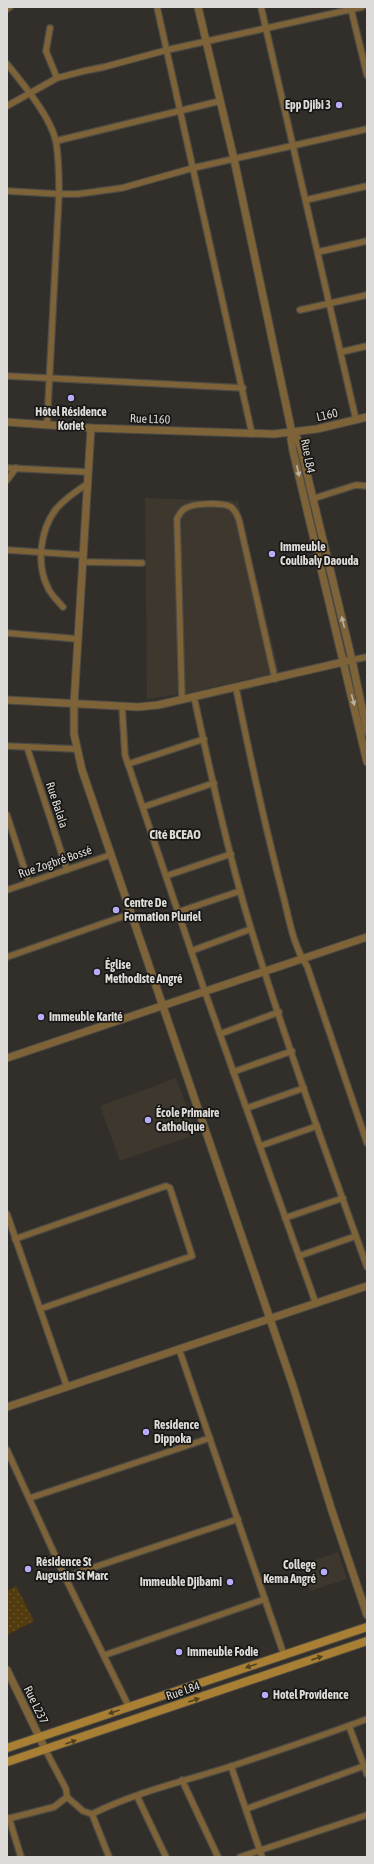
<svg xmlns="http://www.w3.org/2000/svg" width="374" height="1864" viewBox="0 0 374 1864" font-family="'Asap Condensed',sans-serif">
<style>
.built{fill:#3d372d}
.park{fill:url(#park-dots)}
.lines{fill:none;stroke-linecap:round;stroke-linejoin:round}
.minor-casing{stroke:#4d4b46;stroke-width:8}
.tertiary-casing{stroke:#4d4b46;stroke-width:9}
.secondary-casing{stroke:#4d4b46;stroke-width:10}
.minor{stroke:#7d6337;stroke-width:5.5}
.tertiary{stroke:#7d6337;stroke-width:7}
.secondary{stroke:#a87f33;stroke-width:8}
.oneway{fill:#bbb1a0}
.oneway2{fill:#524121}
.poi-dot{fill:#b6acf8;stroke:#181715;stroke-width:1.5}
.labels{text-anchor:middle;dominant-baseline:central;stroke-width:3.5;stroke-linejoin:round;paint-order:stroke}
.poi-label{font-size:12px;font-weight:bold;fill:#dddbd8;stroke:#181715;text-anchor:start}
.street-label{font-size:12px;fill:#dddbd8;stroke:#181715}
.neighbourhood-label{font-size:13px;font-weight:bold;fill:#dedad4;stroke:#181715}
</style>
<defs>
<pattern id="park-dots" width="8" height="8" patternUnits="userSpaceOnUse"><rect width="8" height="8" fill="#523b0d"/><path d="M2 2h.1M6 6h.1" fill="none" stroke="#6a5730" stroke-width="1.8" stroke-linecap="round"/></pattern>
</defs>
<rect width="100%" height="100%" fill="#322f2a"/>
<g class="built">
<path d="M 145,498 L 238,501 L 279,672 L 184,694 L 147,699 Z"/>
<path d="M 176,1078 L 197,1134 L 120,1161 L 100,1106 Z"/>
<path d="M 338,1552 L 347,1579 L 310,1591 L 301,1565 Z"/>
</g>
<path class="park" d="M 16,1586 L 34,1621 L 7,1635 L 7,1591 Z"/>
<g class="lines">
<g class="minor-casing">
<g id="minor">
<path d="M 157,7 L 252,434"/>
<path d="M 261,7 L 356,420"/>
<path d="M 7,9 L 10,7"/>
<path d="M 351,9 L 367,75"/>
<path d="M 50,28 L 46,51 L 57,78"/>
<path d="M 7,64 C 23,84 51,117 56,142 C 59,159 59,177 59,194 L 47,424"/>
<path d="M 7,106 L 57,78 L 84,71 L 104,67 L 167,50 L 362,7"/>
<path d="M 56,141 L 220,101"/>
<path d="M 7,191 L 59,194 L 78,194 L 122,188 L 193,168 L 367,129"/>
<path d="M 306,200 L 367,186"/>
<path d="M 318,252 L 367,241"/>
<path d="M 300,310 L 367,295"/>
<path d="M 341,352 L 367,346"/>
<path d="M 7,376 L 243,388"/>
<path d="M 7,468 L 88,472"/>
<path d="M 7,480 L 16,468"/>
<path d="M 312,499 L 356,485 L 367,486"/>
<path d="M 7,550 L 82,555"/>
<path d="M 82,562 L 142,563"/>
<path d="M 63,607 C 58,601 51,595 48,588 C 36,564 40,530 56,509 C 65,499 76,491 87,484"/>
<path d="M 7,633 L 78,639"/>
<path d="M 352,660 L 367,657"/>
<path d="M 236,688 C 250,757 265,826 283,895 C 289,918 293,946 307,966 L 367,1143"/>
<path d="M 194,697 C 211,775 228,853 251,929 C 286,1043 327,1155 367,1267"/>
<path d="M 182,700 L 177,519 C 179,515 180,512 184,509 C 193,503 222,502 231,507 C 236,511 237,515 239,520 L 275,679"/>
<path d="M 122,706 L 125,755 L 205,992 L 316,1304"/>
<path d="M 7,746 L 76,749"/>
<path d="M 27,747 L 67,870"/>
<path d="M 128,764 L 204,739"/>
<path d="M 143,807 L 214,783"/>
<path d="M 7,815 L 29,883"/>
<path d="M 166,876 L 231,854"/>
<path d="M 7,890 L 110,855"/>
<path d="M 178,912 L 240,891"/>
<path d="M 191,951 L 251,929"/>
<path d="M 7,957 L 130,914"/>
<path d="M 220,1034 L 279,1012"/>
<path d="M 233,1072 L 292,1051"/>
<path d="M 247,1108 L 304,1088"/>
<path d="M 260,1146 L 317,1126"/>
<path d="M 7,1214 L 67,1387"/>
<path d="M 285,1218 L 343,1198"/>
<path d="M 15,1239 L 166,1186 L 170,1188 L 192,1256 L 40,1309"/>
<path d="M 299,1256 L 356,1236"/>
<path d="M 179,1349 L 284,1655"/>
<path d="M 7,1450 L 65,1577 L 129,1707"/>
<path d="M 30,1498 L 210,1438"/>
<path d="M 65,1577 L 238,1519"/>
<path d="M 105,1655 L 265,1599"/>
<path d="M 349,1726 L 367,1774"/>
<path d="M 231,1766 L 262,1857"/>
<path d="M 182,1780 L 218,1857"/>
<path d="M 137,1796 L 166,1857"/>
<path d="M 67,1797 L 83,1811 L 92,1814 C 136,1792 185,1781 232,1766 C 277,1751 322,1736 367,1719"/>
<path d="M 246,1809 L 364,1766"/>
<path d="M 92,1814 L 109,1857"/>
<path d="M 9,1818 L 21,1857"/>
<path d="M 7,1819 L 54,1807 L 67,1797 L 66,1789 L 46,1751"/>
<path d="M 240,1857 L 367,1815"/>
</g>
</g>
<g class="tertiary-casing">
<g id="tertiary">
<path d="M 198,7 L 234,159 L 292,433 L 291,439 L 293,451 L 367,762"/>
<path d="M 7,422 L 91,428 L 274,434 L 317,429 L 367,417"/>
<path d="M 91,428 L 74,704 L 74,734 L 82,770 L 293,1386 L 332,1511 L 367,1615"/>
<path d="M 292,433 L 297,438 L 301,449 L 352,660 L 367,732"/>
<path d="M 7,700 L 138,707 L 158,705 L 352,660"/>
<path d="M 7,1058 L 367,937"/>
<path d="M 7,1407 L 367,1286"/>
<path d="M 7,1670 L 46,1751"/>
</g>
</g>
<g class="secondary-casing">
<g id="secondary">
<path d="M 7,1748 L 367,1627"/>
<path d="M 7,1762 L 367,1641"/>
</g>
</g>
<use href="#minor" class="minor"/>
<use href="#tertiary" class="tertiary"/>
<use href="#secondary" class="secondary"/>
</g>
<defs><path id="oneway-solid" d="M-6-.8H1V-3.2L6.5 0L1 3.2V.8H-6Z"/></defs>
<g class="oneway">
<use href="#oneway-solid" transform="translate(298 471) rotate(77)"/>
<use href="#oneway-solid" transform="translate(343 622) rotate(-104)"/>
<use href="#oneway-solid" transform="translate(353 700) rotate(75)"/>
</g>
<g class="oneway2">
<use href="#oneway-solid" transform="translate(317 1658) rotate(-19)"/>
<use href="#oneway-solid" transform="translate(251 1666) rotate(161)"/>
<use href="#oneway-solid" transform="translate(194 1700) rotate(-19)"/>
<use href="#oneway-solid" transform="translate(114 1712) rotate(161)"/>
<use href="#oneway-solid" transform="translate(71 1742) rotate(-19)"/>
</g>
<g class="poi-dot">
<circle cx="339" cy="105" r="4"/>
<circle cx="71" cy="398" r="4"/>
<circle cx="272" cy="554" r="4"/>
<circle cx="116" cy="910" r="4"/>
<circle cx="97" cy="972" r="4"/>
<circle cx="41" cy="1017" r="4"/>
<circle cx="148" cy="1120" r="4"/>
<circle cx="146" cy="1432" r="4"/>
<circle cx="28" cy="1569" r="4"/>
<circle cx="324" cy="1572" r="4"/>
<circle cx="230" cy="1582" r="4"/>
<circle cx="179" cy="1652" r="4"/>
<circle cx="265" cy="1695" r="4"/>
</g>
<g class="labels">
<g class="poi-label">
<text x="331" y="105" text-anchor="end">Epp Djibi 3</text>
<text x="71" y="412" text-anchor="middle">Hôtel Résidence<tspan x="71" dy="14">Koriet</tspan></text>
<text x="280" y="547">Immeuble<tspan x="280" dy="14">Coulibaly Daouda</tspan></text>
<text x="124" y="903">Centre De<tspan x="124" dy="14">Formation Pluriel</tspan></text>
<text x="105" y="965">Église<tspan x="105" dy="14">Methodiste Angré</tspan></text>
<text x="49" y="1017">Immeuble Karité</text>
<text x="156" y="1113">École Primaire<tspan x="156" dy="14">Catholique</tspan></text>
<text x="154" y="1425">Residence<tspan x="154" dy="14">Dippoka</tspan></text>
<text x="36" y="1562">Résidence St<tspan x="36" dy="14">Augustin St Marc</tspan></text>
<text x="316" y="1565" text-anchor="end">College<tspan x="316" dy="14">Kema Angré</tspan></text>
<text x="222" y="1582" text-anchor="end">Immeuble Djibami</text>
<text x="187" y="1652">Immeuble Fodie</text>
<text x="273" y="1695">Hotel Providence</text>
</g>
<g class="street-label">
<text transform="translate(327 415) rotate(-13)">L160</text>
<text transform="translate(150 419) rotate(2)">Rue L160</text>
<text transform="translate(308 456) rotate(79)">Rue L84</text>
<text transform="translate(57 805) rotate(72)">Rue Balala</text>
<text transform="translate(55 862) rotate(-19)">Rue Zogbré Bossé</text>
<text transform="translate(183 1691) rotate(-19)">Rue L84</text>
<text transform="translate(36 1705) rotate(64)">Rue L237</text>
</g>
<g class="neighbourhood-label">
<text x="175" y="834">Cité BCEAO</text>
</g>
</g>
<rect width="374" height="1864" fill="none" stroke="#dddbd8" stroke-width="16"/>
</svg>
